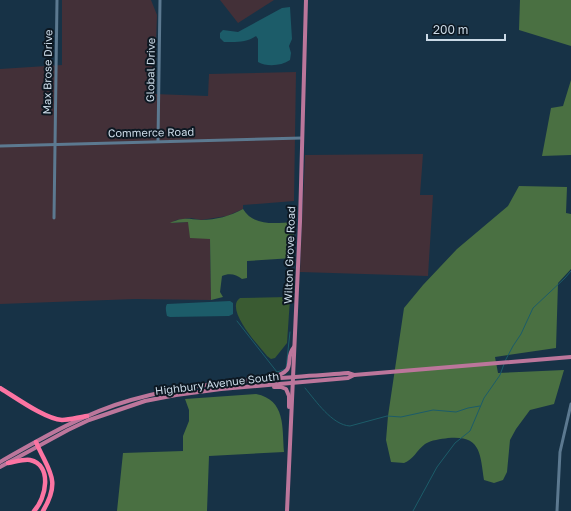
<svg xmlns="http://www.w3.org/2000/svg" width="571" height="511" viewBox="0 0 571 511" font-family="'Golos Text',sans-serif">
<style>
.industrial{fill:#433038}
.green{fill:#3a5b32}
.forest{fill:#4a7042}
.water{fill:#1c5c69}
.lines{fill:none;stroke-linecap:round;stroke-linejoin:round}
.stream{stroke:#1c5c69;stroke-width:1}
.minor{stroke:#5c7990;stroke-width:3}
.major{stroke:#bc769b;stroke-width:4}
.highway{stroke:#fc74a2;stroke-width:4.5}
.labels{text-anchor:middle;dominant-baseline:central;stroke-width:4;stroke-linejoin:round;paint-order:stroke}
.street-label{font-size:11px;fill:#cbdae7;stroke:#0d1822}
</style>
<rect width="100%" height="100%" fill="#173246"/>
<g class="industrial">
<path d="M 62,0 L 151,0 L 157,15 L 154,94 L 208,96 L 209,74 L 296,72 L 294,201 L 243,205 L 243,209 L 227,216 L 201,220 L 191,218 L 176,220 L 172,223 L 188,222 L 210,239 L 211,300 L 135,299 L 0,304 L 0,69 L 62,65 Z"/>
<path d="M 220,0 L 274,0 L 238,23 Z"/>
<path d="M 423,154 L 420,195 L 433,195 L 428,276 L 300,272 L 305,155 Z"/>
</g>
<path class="green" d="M 287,297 L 290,299 L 287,343 L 275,358 L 271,359 L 267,356 C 259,346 224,309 240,298 Z"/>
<g class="forest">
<path d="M 520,0 L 571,0 L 571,46 L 519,30 Z"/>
<path d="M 571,80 L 571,155 L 542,156 L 551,108 L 563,106 Z"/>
<path d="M 519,186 L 567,187 L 566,213 L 571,214 L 571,269 L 558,283 L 556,348 L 495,357 L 498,373 L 564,370 L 554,404 L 530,410 L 516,429 L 510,440 L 507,472 L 503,480 L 494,483 L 484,480 C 480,453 481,435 448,438 C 441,439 431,440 425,444 C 417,450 413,460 404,463 C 400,463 395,462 391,462 L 386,440 L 388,416 L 404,308 L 423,285 L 457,249 L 508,206 Z"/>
<path d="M 243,209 C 254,227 276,223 294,222 L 293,258 L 247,261 L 247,278 L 242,279 C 236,274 229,273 222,276 L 220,292 L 223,297 L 211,300 L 210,239 L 190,238 L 188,222 L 170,223 C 183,217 188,219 201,220 C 216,220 230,216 243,209 Z"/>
<path d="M 256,394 C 286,400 282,427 284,452 L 209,456 L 207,511 L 117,511 L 123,453 L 183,451 L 183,436 L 189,421 L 189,410 L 185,399 Z"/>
</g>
<g class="water">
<path d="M 290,7 L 292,39 L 289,46 L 291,53 L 290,60 C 281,66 267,67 258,62 L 258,39 L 256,36 C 246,43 236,42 224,42 L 220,38 L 220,33 L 223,30 L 238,32 L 282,8 Z"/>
<path d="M 230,301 L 233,303 L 233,314 L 229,316 L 170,317 L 167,316 C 166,311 165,307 167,304 Z"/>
</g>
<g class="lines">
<g class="stream">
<path d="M 237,321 L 277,372 L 286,369 L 290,332"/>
<path d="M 505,361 L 513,346 L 521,334 L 533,308 L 565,278 L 571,271"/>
<path d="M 305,388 C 316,401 332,425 350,426 L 387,416 L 401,417 L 433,410 L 456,412 L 468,408 L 480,406"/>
<path d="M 413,511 L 437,467 L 455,443 L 470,431 L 484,398 L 500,375 L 504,364"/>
</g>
<g class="minor">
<path d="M 158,141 L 160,0"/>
<path d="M 0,146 L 302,138"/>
<path d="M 54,218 L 57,0"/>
<path d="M 557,511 L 560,452 L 571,404"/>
</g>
<g class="major">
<path d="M 272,377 C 299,371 283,360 294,347"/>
<path d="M 274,387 L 281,387 L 286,389 L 289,396 L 289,407"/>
<path d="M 0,462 C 42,438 85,413 131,400 C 200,380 276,379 348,373 L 354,375"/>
<path d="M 0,467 L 68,430 L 89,420 L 145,401 L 176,395 L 221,389 L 348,378 L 354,375 L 571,357"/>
<path d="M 287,511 L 300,222 L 306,0"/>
</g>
<g class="highway">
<path d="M 0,388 C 15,397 45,419 62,420 C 70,420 79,417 87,416"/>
<path d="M 36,442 C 48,471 62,479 43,511"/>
<path d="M 8,463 C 15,462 23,459 30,460 C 53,465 46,499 34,511"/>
</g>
</g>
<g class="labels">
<g class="street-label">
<text transform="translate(150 70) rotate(-89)">Global Drive</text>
<text transform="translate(47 72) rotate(-89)">Max Brose Drive</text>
<text transform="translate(151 132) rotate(-1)">Commerce Road</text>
<text transform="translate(289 255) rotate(-88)">Wilton Grove Road</text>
<text transform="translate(217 383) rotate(-7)">Highbury Avenue South</text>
</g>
</g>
<path d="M427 34v6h78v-6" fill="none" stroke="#cbdae7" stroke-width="2"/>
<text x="433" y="34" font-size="12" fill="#cbdae7" stroke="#0d1822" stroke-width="3" paint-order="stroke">200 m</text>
</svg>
